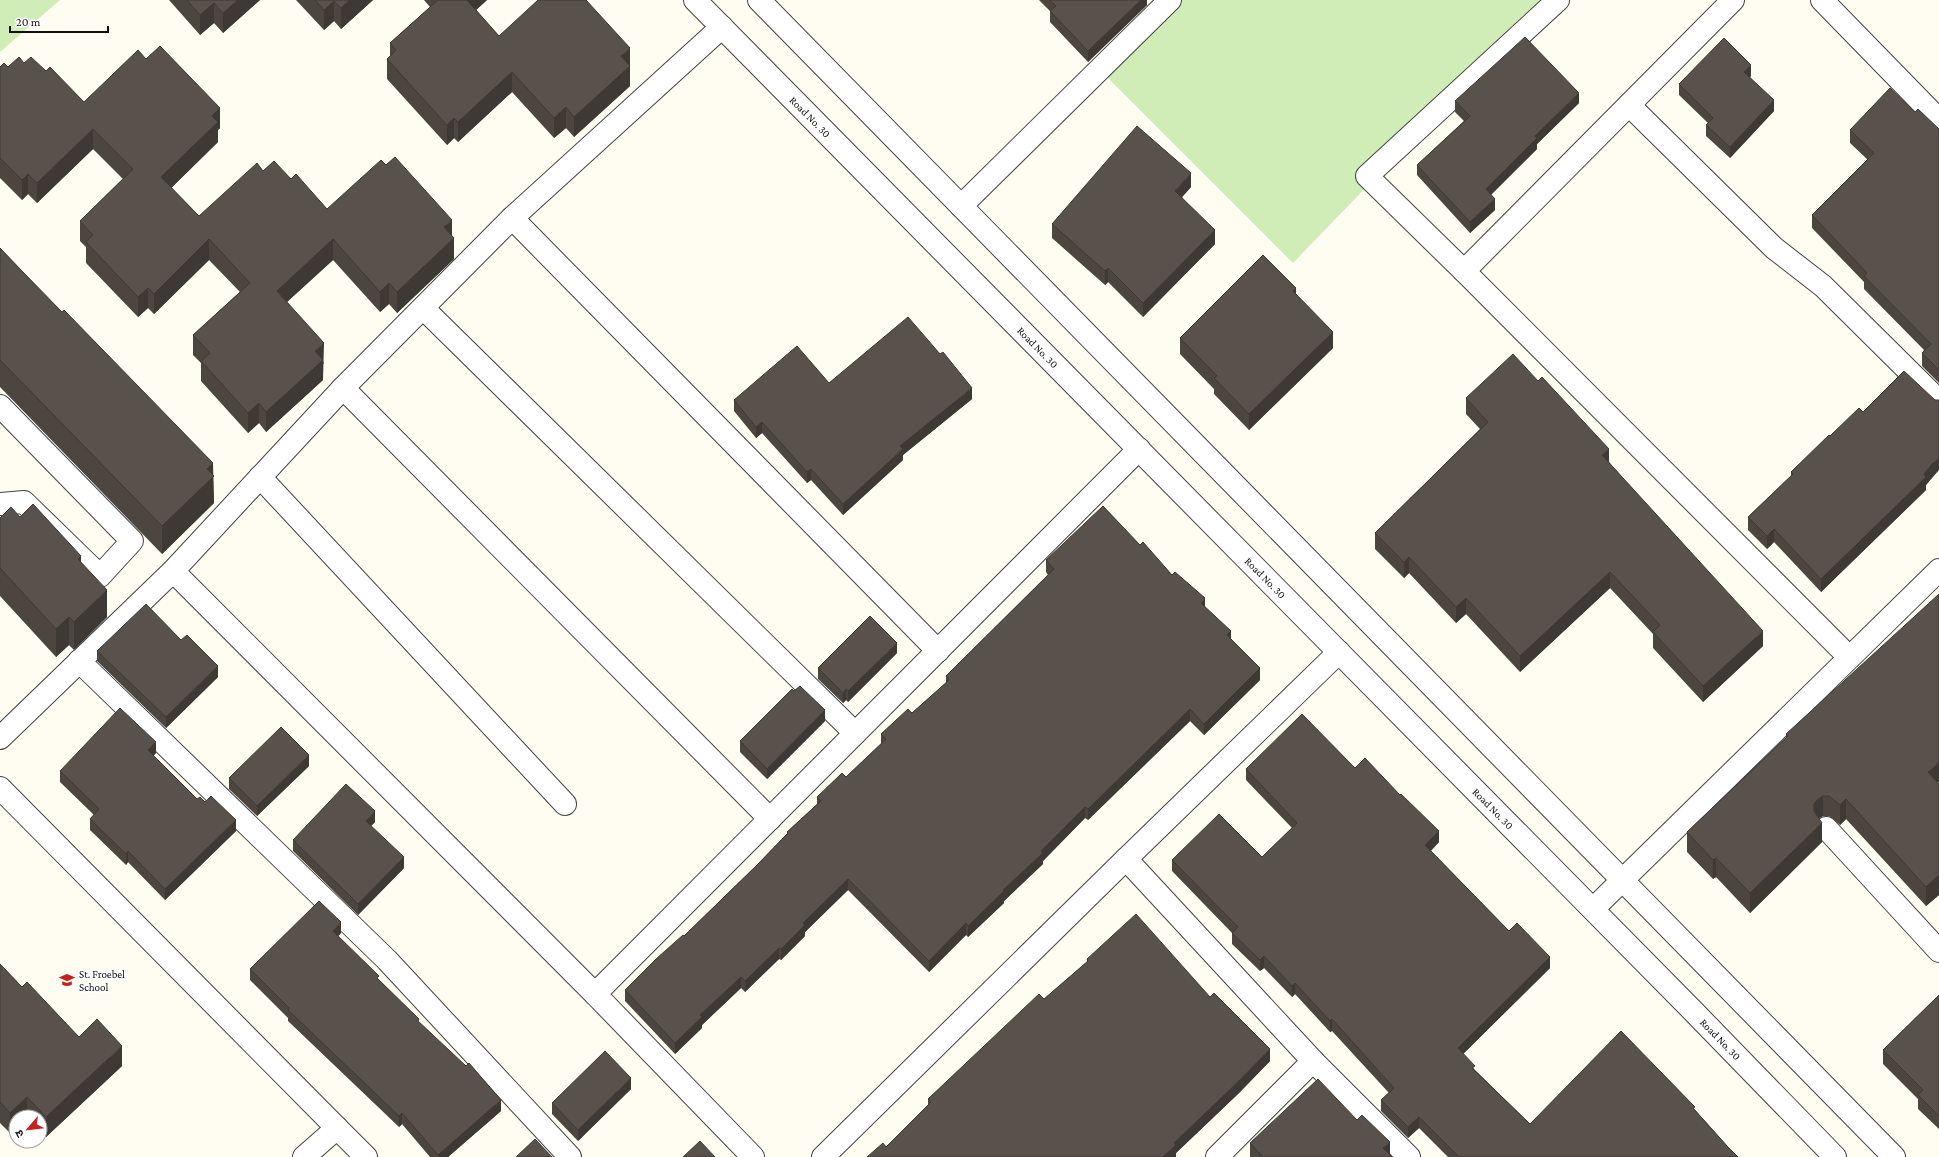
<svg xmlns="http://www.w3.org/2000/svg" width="1939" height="1157" viewBox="0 0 1939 1157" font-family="'Crimson Pro','Noto Sans Devanagari',serif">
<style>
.green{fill:#d0edb8}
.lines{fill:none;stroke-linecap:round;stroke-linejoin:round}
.minor-casing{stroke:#434343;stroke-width:24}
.minor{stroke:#fff;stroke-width:22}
.wall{fill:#4d4640}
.shaded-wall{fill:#3e3934}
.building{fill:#59514b;stroke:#3e3934}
.labels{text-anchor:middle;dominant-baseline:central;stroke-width:4;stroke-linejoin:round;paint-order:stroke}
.street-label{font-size:11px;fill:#101010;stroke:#fff}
.poi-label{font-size:11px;fill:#101010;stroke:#fff;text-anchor:start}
</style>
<rect width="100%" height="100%" fill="#fffdf2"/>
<g class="green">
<path d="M 0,0 L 60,0 L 0,52 Z"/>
<path d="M 1176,0 L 1547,0 L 1293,263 L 1104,74 Z"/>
</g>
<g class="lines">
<g class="minor-casing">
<g id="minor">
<path id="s1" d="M 695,0 L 1695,1013 L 1835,1157"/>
<path d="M 759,0 L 1894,1157"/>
<path d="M 1558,0 L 1367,176 L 1464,271 L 1849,657"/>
<path d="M 1822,0 L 1939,120"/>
<path d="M 1629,105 L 1774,248 L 1823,286 L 1939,401"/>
<path d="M 961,206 L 1170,0"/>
<path d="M 512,218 L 938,651"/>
<path d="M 1464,271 L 1733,0"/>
<path d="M 423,308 L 855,733"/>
<path d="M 343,388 L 770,819"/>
<path d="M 0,406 L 132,541 L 100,576 L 24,502 L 0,504"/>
<path d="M 260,477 L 565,804"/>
<path d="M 173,571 L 595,994"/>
<path d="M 79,661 L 387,960 L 570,1157"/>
<path d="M 0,738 L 173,571 L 343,388 L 512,218 L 722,27"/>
<path d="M 0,788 L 337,1128"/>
<path d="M 1826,828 L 1939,951"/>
<path d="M 1126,859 L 1313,1061 L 1409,1157"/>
<path d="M 1593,909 L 1939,570"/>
<path d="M 304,1157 L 337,1128 L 366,1157"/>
<path d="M 753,1157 L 595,994 L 1139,449"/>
<path d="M 823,1157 L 1126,859 L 1339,652"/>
<path d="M 1217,1157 L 1313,1061"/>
</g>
</g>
<use href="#minor" class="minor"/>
</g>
<g class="wall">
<path d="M 169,0 L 260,0 L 223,33 L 214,23 L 200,35 Z"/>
<path d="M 296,0 L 373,0 L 341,29 L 334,21 L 324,30 Z"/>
<path d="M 424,0 L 487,0 L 476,10 L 499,36 L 630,66 L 630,86 L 574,137 L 566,128 L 554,138 L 512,92 L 458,142 L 454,138 L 447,145 L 387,79 L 387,59 L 390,56 L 390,43 L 430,7 Z"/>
<path d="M 1039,0 L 1147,0 L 1147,5 L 1088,62 L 1050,22 L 1050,11 Z"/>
<path d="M 146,59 L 220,128 L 218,130 L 218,142 L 171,188 L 199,216 L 263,171 L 291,179 L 327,209 L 452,236 L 454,259 L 397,313 L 389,304 L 380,312 L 333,260 L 287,302 L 324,363 L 323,364 L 323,380 L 266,432 L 259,423 L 248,433 L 201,381 L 201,363 L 193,355 L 193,335 L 240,292 L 209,260 L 154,314 L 148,308 L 138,317 L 86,263 L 86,247 L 80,241 L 80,221 L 123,179 L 93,149 L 37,203 L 28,194 L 22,200 L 0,178 L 0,67 L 8,67 L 24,63 L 46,71 L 84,102 Z"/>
<path d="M 1751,76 L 1750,77 L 1774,111 L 1730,158 L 1706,136 L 1706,125 L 1708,123 L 1679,95 L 1679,84 Z"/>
<path d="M 1455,101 L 1579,103 L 1537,144 L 1537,149 L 1491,194 L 1495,210 L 1470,233 L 1417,175 L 1417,165 L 1464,121 L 1455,112 Z"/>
<path d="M 1915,112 L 1939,129 L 1939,383 L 1922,366 L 1922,353 L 1924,350 L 1864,289 L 1864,282 L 1812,228 L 1812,215 L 1868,160 L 1850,143 L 1850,130 Z"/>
<path d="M 1191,187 L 1182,197 L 1215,244 L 1143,317 L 1108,282 L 1105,285 L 1052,238 L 1052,224 Z"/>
<path d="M 0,248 L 213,475 L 214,503 L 162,554 L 0,387 Z"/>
<path d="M 1296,294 L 1333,348 L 1249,430 L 1214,394 L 1214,389 L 1180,354 L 1180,338 Z"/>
<path d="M 829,383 L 972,399 L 903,455 L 903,460 L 843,515 L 811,480 L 807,483 L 762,433 L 756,438 L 734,411 L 734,400 Z"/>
<path d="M 1466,398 L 1609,462 L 1763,646 L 1703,702 L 1653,648 L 1653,634 L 1610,588 L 1520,672 L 1466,614 L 1456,623 L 1409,573 L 1404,578 L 1375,549 L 1375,533 L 1480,429 L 1466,414 Z"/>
<path d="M 1935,400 L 1932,477 L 1926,485 L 1926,490 L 1821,592 L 1774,542 L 1767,549 L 1748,530 L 1748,517 L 1791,476 L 1791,472 L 1830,436 L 1863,412 Z"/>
<path d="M 20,517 L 81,562 L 107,617 L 74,650 L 69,645 L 56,657 L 0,596 L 0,518 Z"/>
<path d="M 1140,545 L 1172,575 L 1205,607 L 1231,639 L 1260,680 L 1204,735 L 1190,721 L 1088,820 L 1085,818 L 1043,861 L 1043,864 L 1004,901 L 1004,903 L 968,937 L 966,935 L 929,972 L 848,890 L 805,932 L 805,936 L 781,960 L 779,959 L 745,992 L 741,988 L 702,1025 L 702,1028 L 675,1054 L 625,1001 L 625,990 L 684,936 L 757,865 L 787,834 L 787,832 L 817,804 L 817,797 L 846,777 L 881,744 L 881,734 L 912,713 L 946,683 L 946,676 L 1048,575 L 1046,572 L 1046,560 Z"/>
<path d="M 181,640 L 218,677 L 166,728 L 97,661 L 97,651 Z"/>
<path d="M 897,653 L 848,702 L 846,700 L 843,703 L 818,679 L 818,668 Z"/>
<path d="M 825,721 L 767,779 L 740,752 L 740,741 Z"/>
<path d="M 1786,734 L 1938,783 L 1939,784 L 1939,895 L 1926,906 L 1846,819 L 1840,825 L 1829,816 L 1823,816 L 1819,818 L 1822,842 L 1750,913 L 1716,877 L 1713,879 L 1687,852 L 1687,832 L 1786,737 Z"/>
<path d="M 156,753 L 153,756 L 197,799 L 236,831 L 165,900 L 128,862 L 126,865 L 90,830 L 90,819 L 94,815 L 60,782 L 60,771 Z"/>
<path d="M 309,766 L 257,816 L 229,789 L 229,778 Z"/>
<path d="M 1355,768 L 1439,842 L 1431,851 L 1509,931 L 1550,968 L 1463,1054 L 1475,1070 L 1530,1124 L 1695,1110 L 1728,1147 L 1738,1157 L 1448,1157 L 1419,1128 L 1408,1138 L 1381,1111 L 1381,1100 L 1389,1093 L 1332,1031 L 1330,1032 L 1295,994 L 1292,997 L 1264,968 L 1260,971 L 1232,944 L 1232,933 L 1172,871 L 1172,860 L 1262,857 L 1292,828 L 1246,780 L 1246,769 Z"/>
<path d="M 375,822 L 371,826 L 404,868 L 358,915 L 293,851 L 293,840 Z"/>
<path d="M 341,933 L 338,936 L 419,1022 L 501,1111 L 448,1157 L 430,1157 L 402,1124 L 399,1127 L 288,1021 L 288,1018 L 250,980 L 250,969 Z"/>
<path d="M 1087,959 L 1210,997 L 1270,1061 L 1239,1093 L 1176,1153 L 1176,1157 L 886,1147 L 928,1105 L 928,1099 L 1087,962 Z"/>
<path d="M 0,964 L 22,987 L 79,1037 L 122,1066 L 46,1137 L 40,1130 L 40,1117 L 16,1117 L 16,1127 L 10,1133 L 0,1123 Z"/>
<path d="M 1939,995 L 1939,1129 L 1918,1109 L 1918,1099 L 1883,1064 L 1883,1050 Z"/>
<path d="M 631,1089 L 578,1141 L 552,1114 L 552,1103 Z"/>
<path d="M 1250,1143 L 1390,1155 L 1392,1157 L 1250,1157 Z"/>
</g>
<g class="shaded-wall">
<path d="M 238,0 L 260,0 L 223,33 L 223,13 Z"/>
<path d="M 350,0 L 373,0 L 341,29 L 341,8 Z"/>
<path d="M 466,0 L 487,0 L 466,19 Z"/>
<path d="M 1141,0 L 1147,0 L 1147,5 L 1088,62 L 1088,51 Z"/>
<path d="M 334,1 L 334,21 L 324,30 L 324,10 Z"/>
<path d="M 214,3 L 214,23 L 200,35 L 200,15 Z"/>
<path d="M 630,48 L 630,86 L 574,137 L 574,117 L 621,56 Z"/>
<path d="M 1751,65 L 1751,76 L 1744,83 L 1744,72 Z"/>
<path d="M 512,72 L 512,92 L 458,142 L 458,122 Z"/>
<path d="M 1579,93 L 1579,103 L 1537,144 L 1537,149 L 1486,200 L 1486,189 L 1535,136 Z"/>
<path d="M 1774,100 L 1774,111 L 1730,158 L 1730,147 Z"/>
<path d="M 566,107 L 566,128 L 554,138 L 554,118 Z"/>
<path d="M 220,108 L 220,128 L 218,130 L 218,142 L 161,198 L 161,177 L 212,116 Z"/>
<path d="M 454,118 L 454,138 L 447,145 L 447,125 Z"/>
<path d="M 93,129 L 93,149 L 37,203 L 37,183 Z"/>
<path d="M 1191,173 L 1191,187 L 1175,205 L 1175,191 Z"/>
<path d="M 28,174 L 28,194 L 22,200 L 22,180 Z"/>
<path d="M 1495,199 L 1495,210 L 1470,233 L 1470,222 Z"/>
<path d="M 452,220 L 452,240 L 444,227 Z"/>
<path d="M 1215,230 L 1215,244 L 1143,317 L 1143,303 Z"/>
<path d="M 454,238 L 454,259 L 397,313 L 397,292 Z"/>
<path d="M 209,239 L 209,260 L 154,314 L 154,294 Z"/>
<path d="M 333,239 L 333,260 L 277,311 L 277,291 Z"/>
<path d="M 1108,268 L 1108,282 L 1105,285 L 1105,271 Z"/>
<path d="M 389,283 L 389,304 L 380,312 L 380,292 Z"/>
<path d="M 148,288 L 148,308 L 138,317 L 138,297 Z"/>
<path d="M 1296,288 L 1296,304 L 1293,291 Z"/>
<path d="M 1333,332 L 1333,348 L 1249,430 L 1249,414 Z"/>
<path d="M 324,343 L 323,380 L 266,432 L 266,412 L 315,351 Z"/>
<path d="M 972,388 L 972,399 L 903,455 L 903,460 L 843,515 L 843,504 L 900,446 Z"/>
<path d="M 259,403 L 259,423 L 248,433 L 248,413 Z"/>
<path d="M 762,422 L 762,433 L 756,438 L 756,427 Z"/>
<path d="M 1609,449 L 1609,465 L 1602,455 Z"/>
<path d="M 1939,458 L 1939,470 L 1926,485 L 1926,490 L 1821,592 L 1821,579 L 1924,474 L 1932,464 Z"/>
<path d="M 213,463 L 214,503 L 162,554 L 162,526 L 207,469 Z"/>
<path d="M 811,469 L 811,480 L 807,483 L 807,472 Z"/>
<path d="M 1774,529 L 1774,542 L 1767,549 L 1767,536 Z"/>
<path d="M 81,556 L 81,584 L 78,559 Z"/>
<path d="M 1409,557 L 1409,573 L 1404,578 L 1404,562 Z"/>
<path d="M 1610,572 L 1610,588 L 1520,672 L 1520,656 Z"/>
<path d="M 107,590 L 107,617 L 74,650 L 74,622 Z"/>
<path d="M 1205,598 L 1205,610 L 1201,603 Z"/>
<path d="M 1466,598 L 1466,614 L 1456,623 L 1456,607 Z"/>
<path d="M 69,617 L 69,645 L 56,657 L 56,629 Z"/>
<path d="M 1231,631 L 1231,643 L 1227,635 Z"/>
<path d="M 1763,631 L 1763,646 L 1703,702 L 1703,686 Z"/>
<path d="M 897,643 L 897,653 L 848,702 L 848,691 Z"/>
<path d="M 218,666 L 218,677 L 166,728 L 166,717 Z"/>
<path d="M 1260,668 L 1260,680 L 1204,735 L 1204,724 Z"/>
<path d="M 846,689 L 846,700 L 843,703 L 843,693 Z"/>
<path d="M 1190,709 L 1190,721 L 1088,820 L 1088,809 Z"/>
<path d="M 825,710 L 825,721 L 767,779 L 767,769 Z"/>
<path d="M 156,742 L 156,753 L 148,761 L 148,750 Z"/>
<path d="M 309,755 L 309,766 L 257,816 L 257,806 Z"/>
<path d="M 1939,762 L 1939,782 L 1928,792 L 1928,772 Z"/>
<path d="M 1823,796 L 1823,816 L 1817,819 L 1814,811 L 1814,804 L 1817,800 Z"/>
<path d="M 1846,799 L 1846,819 L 1840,825 L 1840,805 Z"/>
<path d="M 1085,807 L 1085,818 L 1043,861 L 1043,864 L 1004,901 L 1004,903 L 968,937 L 968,926 Z"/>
<path d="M 375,811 L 375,822 L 366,831 L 366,821 Z"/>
<path d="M 236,820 L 236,831 L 165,900 L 165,889 Z"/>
<path d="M 1822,823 L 1822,842 L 1750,913 L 1750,893 Z"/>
<path d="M 1439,831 L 1439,842 L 1425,856 L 1425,845 Z"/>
<path d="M 128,851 L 128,862 L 126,865 L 126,854 Z"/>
<path d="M 404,857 L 404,868 L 358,915 L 358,904 Z"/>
<path d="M 1716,858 L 1716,877 L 1713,879 L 1713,860 Z"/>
<path d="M 1939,875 L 1939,895 L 1926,906 L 1926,887 Z"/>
<path d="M 848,879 L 848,890 L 805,932 L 805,936 L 781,960 L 781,949 L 803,923 Z"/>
<path d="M 341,922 L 341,933 L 333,942 L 333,931 Z"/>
<path d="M 966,923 L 966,935 L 929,972 L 929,961 Z"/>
<path d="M 779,948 L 779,959 L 745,992 L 745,981 Z"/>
<path d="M 1264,956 L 1264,968 L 1260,971 L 1260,960 Z"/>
<path d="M 1550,957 L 1550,968 L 1458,1059 L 1458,1048 Z"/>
<path d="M 741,977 L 741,988 L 702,1025 L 702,1028 L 675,1054 L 675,1043 L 700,1015 Z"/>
<path d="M 1295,983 L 1295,994 L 1292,997 L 1292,986 Z"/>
<path d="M 1332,1019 L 1332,1031 L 1330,1032 L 1330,1021 Z"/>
<path d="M 122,1046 L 122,1066 L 46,1137 L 46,1117 Z"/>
<path d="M 1270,1049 L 1270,1061 L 1239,1093 L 1176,1153 L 1176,1157 L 1163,1157 L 1174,1143 Z"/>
<path d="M 631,1078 L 631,1089 L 578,1141 L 578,1130 Z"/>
<path d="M 27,1097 L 27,1117 L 16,1117 L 16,1127 L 10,1133 L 10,1113 Z"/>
<path d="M 501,1100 L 501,1111 L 448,1157 L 438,1157 L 438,1155 Z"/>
<path d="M 402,1113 L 402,1124 L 399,1127 L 399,1116 Z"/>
<path d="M 1419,1117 L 1419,1128 L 1408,1138 L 1408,1127 Z"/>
<path d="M 1390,1142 L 1390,1155 L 1383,1148 Z"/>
</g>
<g class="building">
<path d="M 187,0 L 238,0 L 223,13 L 214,3 L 200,15 Z"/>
<path d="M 315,0 L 350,0 L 341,8 L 334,1 L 324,10 Z"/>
<path d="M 438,0 L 467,0 L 499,36 L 538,0 L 586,0 L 630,48 L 621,56 L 630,66 L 574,117 L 566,107 L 554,118 L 512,72 L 458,122 L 454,118 L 447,125 L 387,59 L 396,50 L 390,43 Z"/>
<path d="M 1049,0 L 1141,0 L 1088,51 L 1050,11 L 1056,6 Z"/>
<path d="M 1525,37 L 1579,93 L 1535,136 L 1537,138 L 1486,189 L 1495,199 L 1470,222 L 1417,165 L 1470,116 L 1455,101 Z"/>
<path d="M 1724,38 L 1751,65 L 1744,72 L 1774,100 L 1730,147 L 1706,125 L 1713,118 L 1679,84 Z"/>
<path d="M 160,46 L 220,108 L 212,116 L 218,122 L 161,177 L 199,216 L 257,163 L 263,171 L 274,161 L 291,179 L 296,174 L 327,209 L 381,160 L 386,165 L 395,157 L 452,220 L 444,227 L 454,238 L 397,292 L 389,283 L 380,292 L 333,239 L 277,291 L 324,343 L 315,351 L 323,360 L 266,412 L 259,403 L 248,413 L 201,361 L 210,353 L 193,335 L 250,283 L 209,239 L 154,294 L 148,288 L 138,297 L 86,242 L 93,235 L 80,221 L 133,169 L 93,129 L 37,183 L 28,174 L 22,180 L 0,158 L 0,67 L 4,63 L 8,67 L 19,57 L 24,63 L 31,57 L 46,71 L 50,67 L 84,102 L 138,50 L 146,59 Z"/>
<path d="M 1890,88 L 1915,112 L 1918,109 L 1939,129 L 1939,370 L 1922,353 L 1931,344 L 1864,276 L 1867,273 L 1812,215 L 1874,153 L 1850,130 Z"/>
<path d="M 1137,126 L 1191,173 L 1175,191 L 1215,230 L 1143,303 L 1108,268 L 1105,271 L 1052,224 Z"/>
<path d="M 0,248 L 23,272 L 62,312 L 64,310 L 213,463 L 207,469 L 214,476 L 162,526 L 0,360 Z"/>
<path d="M 1263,255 L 1296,288 L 1293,291 L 1333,332 L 1249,414 L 1214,378 L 1217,376 L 1180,338 Z"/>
<path d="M 908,317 L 940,354 L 943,352 L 972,388 L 900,446 L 903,449 L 843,504 L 811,469 L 807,472 L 762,422 L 756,427 L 734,400 L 797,346 L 829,383 Z"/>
<path d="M 1513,354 L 1538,381 L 1542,377 L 1609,449 L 1602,455 L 1763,631 L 1703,686 L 1653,632 L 1660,625 L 1610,572 L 1520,656 L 1466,598 L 1456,607 L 1409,557 L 1404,562 L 1375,533 L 1488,422 L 1466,398 Z"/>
<path d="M 1904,371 L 1935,400 L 1939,400 L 1939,458 L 1932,464 L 1924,474 L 1926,477 L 1821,579 L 1774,529 L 1767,536 L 1748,517 L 1793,474 L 1791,472 L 1829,435 L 1830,436 L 1859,408 L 1863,412 Z"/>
<path d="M 33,504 L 81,556 L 78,559 L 107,590 L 74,622 L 69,617 L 56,629 L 0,568 L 0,518 L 11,507 L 20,517 Z"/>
<path d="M 1103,506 L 1140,545 L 1143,542 L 1172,575 L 1175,572 L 1205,598 L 1201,603 L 1231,631 L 1227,635 L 1260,668 L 1204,724 L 1190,709 L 1088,809 L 1085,807 L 1041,851 L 1043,853 L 1003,890 L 1004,891 L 968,926 L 966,923 L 929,961 L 848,879 L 803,923 L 805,925 L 781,949 L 779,948 L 745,981 L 741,977 L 700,1015 L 702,1017 L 675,1043 L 625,990 L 656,959 L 683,935 L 684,936 L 757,865 L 788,833 L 787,832 L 821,801 L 817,797 L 842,773 L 846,777 L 886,739 L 881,734 L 908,709 L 912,713 L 949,680 L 946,676 L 1054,569 L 1046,560 Z"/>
<path d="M 1939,594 L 1939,762 L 1928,772 L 1939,784 L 1939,875 L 1926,887 L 1846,799 L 1840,805 L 1829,796 L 1823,796 L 1817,800 L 1814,804 L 1814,811 L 1822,823 L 1750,893 L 1716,858 L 1713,860 L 1687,832 L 1788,736 L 1786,734 Z"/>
<path d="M 146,604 L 181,640 L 187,635 L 218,666 L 166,717 L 97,651 Z"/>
<path d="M 870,616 L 897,643 L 848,691 L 846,689 L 843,693 L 818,668 Z"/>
<path d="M 800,686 L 825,710 L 767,769 L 740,741 L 792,689 L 794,691 Z"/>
<path d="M 120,708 L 156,742 L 148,750 L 197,799 L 200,797 L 205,802 L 211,796 L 236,820 L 165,889 L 128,851 L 126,854 L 90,819 L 99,809 L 60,771 Z"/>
<path d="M 1302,714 L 1355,768 L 1365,758 L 1400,795 L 1401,794 L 1439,831 L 1425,845 L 1509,931 L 1517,923 L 1550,957 L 1458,1048 L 1475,1066 L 1472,1068 L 1530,1124 L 1621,1031 L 1695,1107 L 1693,1108 L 1728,1147 L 1738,1157 L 1459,1157 L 1419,1117 L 1408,1127 L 1381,1100 L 1394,1088 L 1332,1019 L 1330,1021 L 1295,983 L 1292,986 L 1264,956 L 1260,960 L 1232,933 L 1238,927 L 1172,860 L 1219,814 L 1262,857 L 1297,823 L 1246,769 Z"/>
<path d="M 281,727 L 309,755 L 257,806 L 229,778 Z"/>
<path d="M 346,784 L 375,811 L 366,821 L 404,857 L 358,904 L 293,840 Z"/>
<path d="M 319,901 L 341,922 L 333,931 L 379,976 L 377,978 L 419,1019 L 418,1021 L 466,1066 L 469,1063 L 501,1100 L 438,1155 L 402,1113 L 399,1116 L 288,1010 L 289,1008 L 250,969 Z"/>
<path d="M 1136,914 L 1210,997 L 1214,993 L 1270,1049 L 1239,1081 L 1174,1143 L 1176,1145 L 1163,1157 L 867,1157 L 883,1143 L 886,1147 L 931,1102 L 928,1099 L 1039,994 L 1044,999 L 1088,961 L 1087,959 Z"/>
<path d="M 0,964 L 22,987 L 27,982 L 79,1037 L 97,1019 L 122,1046 L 46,1117 L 27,1097 L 10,1113 L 0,1102 Z"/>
<path d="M 1939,995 L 1939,1116 L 1918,1095 L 1923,1090 L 1883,1050 Z"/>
<path d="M 605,1051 L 631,1078 L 578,1130 L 552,1103 Z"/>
<path d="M 1318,1079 L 1357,1120 L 1362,1115 L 1390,1142 L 1383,1148 L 1392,1157 L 1263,1157 L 1250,1143 Z"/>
<path d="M 535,1139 L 552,1157 L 516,1157 Z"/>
<path d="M 700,1141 L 715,1157 L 683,1157 Z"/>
</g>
<defs>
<g id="school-bare" transform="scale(1.2)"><path d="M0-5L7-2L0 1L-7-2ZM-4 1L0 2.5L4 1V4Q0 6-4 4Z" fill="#ca201d" stroke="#fff" stroke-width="2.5" paint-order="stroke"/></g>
</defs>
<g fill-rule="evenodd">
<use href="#school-bare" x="67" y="980"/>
</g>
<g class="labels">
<g class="street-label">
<text stroke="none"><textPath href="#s1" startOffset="164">Road No. 30</textPath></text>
<text stroke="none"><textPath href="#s1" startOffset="488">Road No. 30</textPath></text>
<text stroke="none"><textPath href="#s1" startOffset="812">Road No. 30</textPath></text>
<text stroke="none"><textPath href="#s1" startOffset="1136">Road No. 30</textPath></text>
<text stroke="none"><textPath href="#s1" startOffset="1460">Road No. 30</textPath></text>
</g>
<g class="poi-label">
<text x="79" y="974">St. Froebel<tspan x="79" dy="13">School</tspan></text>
</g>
</g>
<g transform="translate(28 1129) rotate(242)"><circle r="19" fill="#ffffff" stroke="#9f9f9f"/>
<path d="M0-3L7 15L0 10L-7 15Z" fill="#ca201d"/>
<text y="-6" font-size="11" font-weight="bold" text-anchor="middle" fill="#101010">उ</text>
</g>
<path d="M10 26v6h98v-6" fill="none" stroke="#101010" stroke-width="2"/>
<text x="16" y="26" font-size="12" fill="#101010" stroke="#ffffff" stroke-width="3" paint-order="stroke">20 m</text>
</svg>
